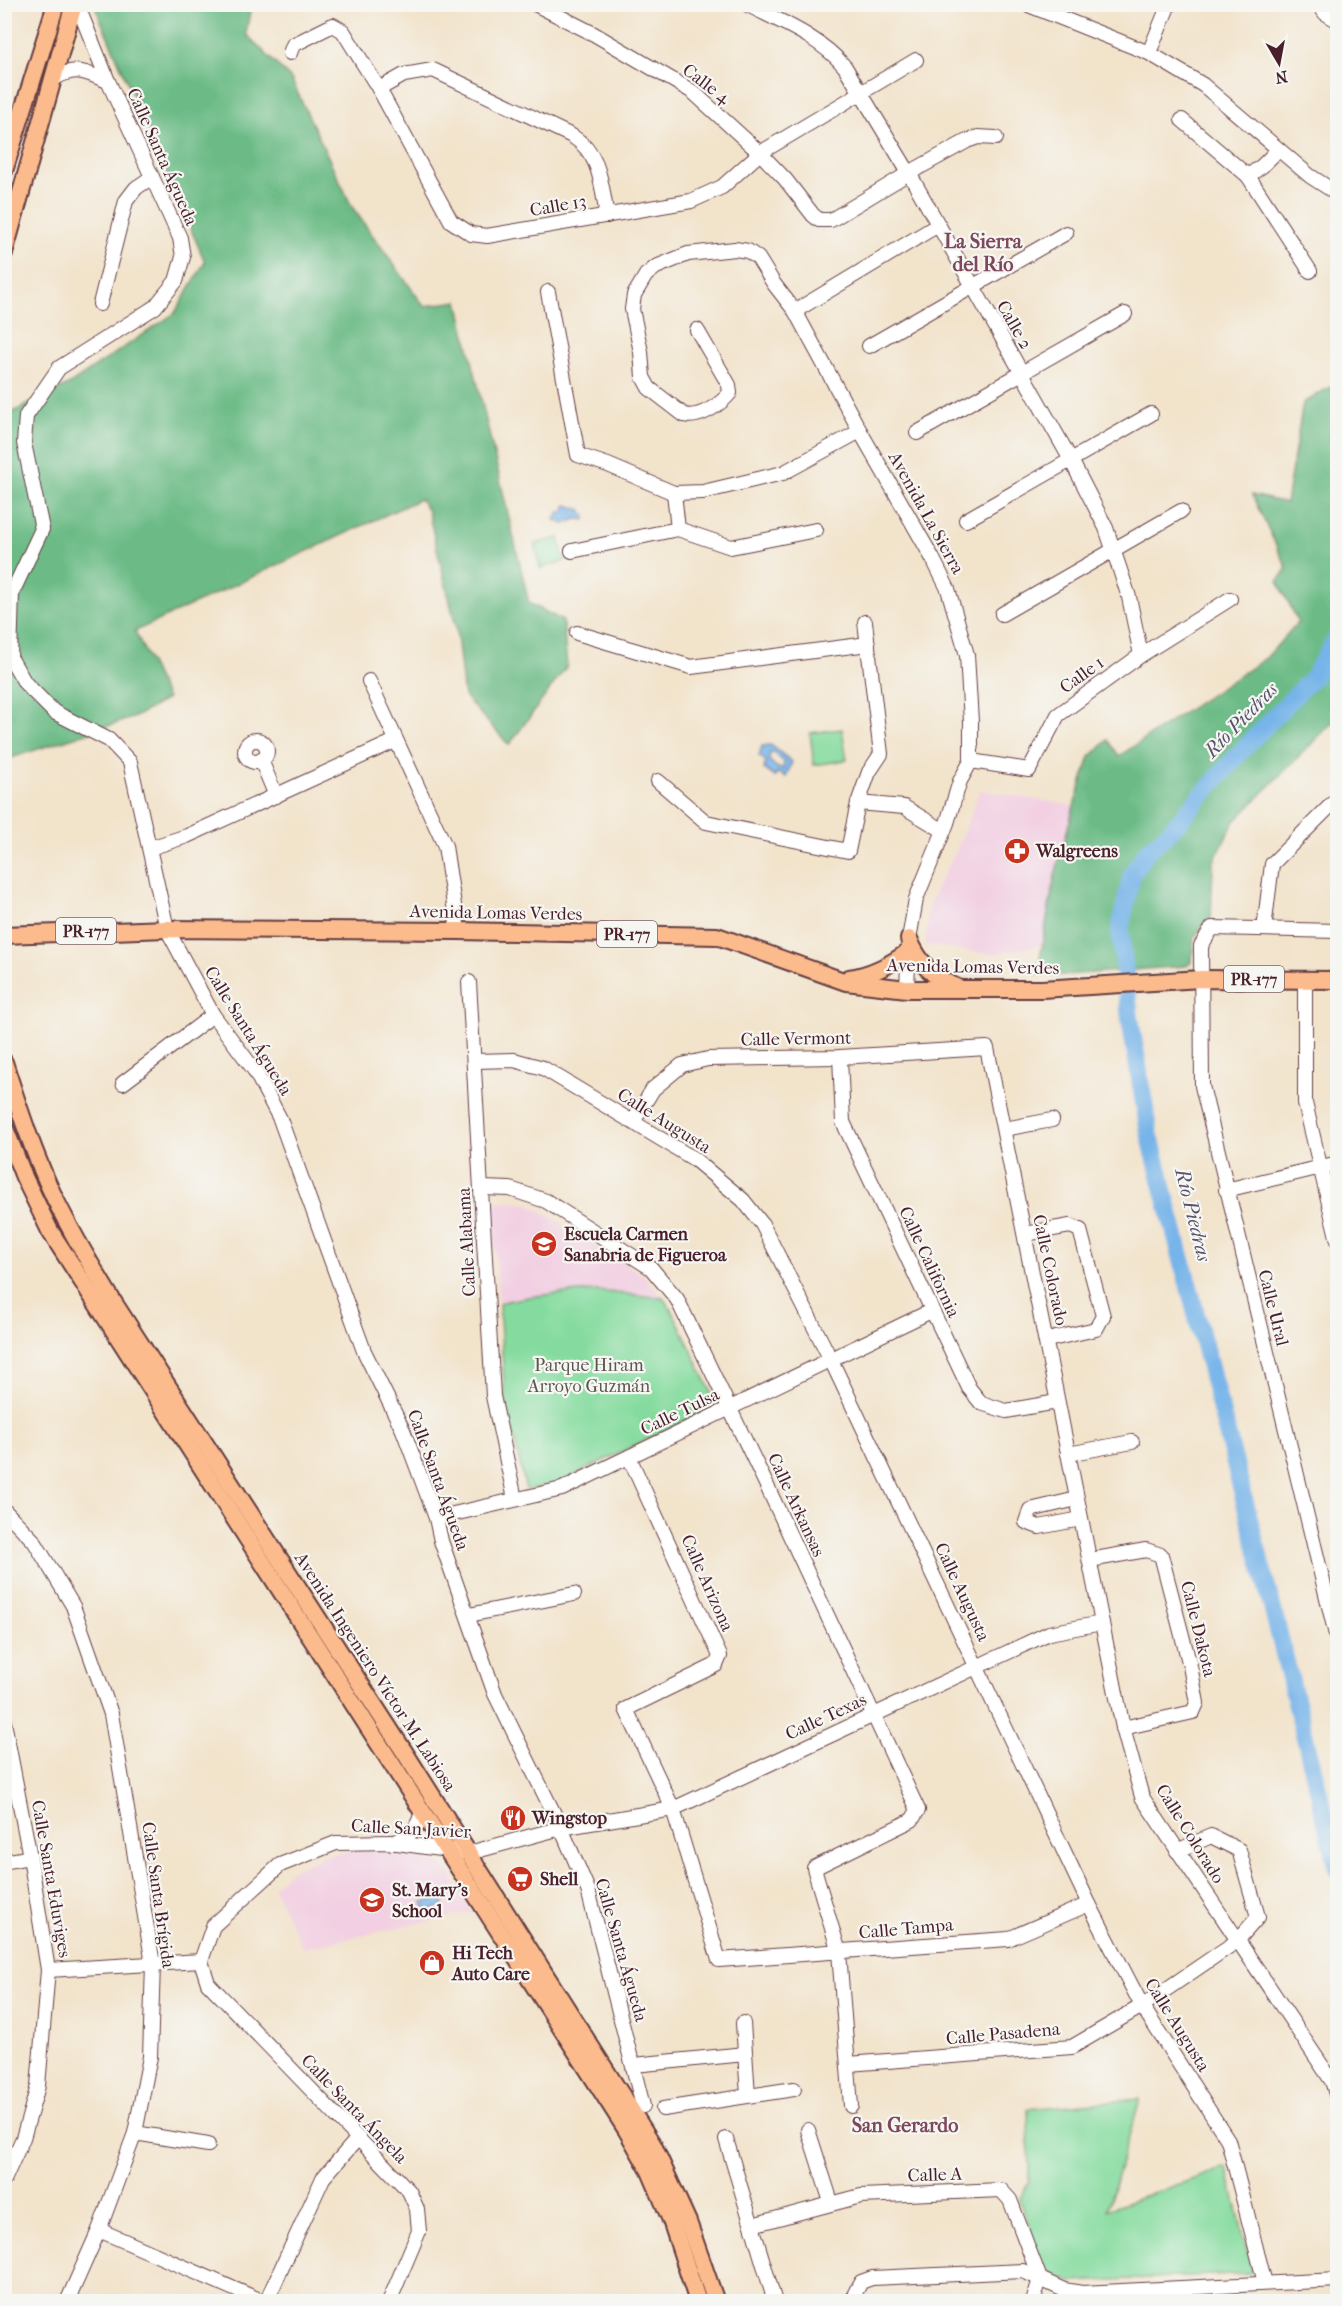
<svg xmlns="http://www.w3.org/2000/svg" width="1342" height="2306" viewBox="0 0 1342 2306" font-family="'IM FELL French Canon',serif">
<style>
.built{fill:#f2cfe2}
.green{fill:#85db9f;stroke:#687d65;stroke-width:1.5}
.forest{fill:#6cbb86;stroke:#5b6d58;stroke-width:1.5}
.water{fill:#76b4e9;stroke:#606a8a;stroke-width:1.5;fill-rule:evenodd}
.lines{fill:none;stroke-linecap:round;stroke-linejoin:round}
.river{stroke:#76b4e9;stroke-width:18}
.minor-casing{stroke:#633c43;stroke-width:16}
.major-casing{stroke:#633c43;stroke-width:20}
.minor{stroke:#fff;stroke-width:14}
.major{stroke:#fbbb8c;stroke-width:16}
.labels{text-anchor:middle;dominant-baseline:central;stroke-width:4.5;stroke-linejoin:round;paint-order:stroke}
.shield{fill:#f6f6f2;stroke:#7e6067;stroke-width:1.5}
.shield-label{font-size:16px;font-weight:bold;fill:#4a1f2b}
.street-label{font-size:18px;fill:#4a1f2b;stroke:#f6f6f2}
.poi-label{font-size:18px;font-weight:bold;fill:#4a1f2b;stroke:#f6f6f2;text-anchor:start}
.park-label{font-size:18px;fill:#5c574e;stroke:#f6f6f2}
.neighbourhood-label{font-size:20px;font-weight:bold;fill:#7e475b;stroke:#f6f6f2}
.water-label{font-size:20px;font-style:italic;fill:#59536e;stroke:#f6f6f2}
</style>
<rect width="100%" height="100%" fill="#f6f6f2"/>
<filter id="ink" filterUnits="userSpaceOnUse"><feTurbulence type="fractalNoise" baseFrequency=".0167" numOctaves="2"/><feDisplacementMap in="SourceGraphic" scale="12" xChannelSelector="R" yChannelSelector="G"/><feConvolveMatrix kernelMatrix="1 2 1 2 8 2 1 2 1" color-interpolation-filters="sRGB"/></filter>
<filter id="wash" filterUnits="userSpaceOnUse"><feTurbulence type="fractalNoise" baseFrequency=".008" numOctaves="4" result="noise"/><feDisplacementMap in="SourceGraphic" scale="24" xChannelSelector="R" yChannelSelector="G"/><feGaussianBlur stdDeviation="1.35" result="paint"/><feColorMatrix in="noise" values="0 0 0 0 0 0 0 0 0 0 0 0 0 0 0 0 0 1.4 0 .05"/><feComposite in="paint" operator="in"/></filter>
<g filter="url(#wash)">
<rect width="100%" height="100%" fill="#f2e3cb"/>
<g class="built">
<path d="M 980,790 L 1074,806 L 1055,875 L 1041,946 L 989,954 L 926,945 L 928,908 L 937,886 L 957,849 Z"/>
<path d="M 497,1201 L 528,1204 L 541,1211 L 644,1276 L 663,1298 L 597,1291 L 554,1293 L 517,1298 L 499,1303 L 492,1206 Z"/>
<path d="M 353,1850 L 386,1852 L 438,1863 L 449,1871 L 472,1912 L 303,1948 L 273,1887 L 292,1870 L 327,1855 Z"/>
</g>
<g class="green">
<path d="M 559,538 L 565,561 L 540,568 L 535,544 Z"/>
<path d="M 842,729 L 847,760 L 814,765 L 810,733 Z"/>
<path d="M 597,1291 L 663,1298 L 674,1314 L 716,1402 L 712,1408 L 564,1480 L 553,1485 L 526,1490 L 505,1398 L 499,1303 C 531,1295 564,1293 597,1291 Z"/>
<path d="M 1140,2099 L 1107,2210 L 1227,2167 L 1252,2271 L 1250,2273 L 1073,2282 L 1050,2272 L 1044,2266 L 1019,2200 L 1029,2181 L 1028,2109 Z"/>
</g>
<g class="forest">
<path d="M 96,5 L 251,5 L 246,34 L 291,79 L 352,207 L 424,306 L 458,301 L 529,603 L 563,621 L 567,666 L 509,745 L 464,696 L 456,627 L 428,511 L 420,499 L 135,631 L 167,699 L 135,717 L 5,760 L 5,416 L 68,385 L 175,313 L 205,262 L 96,9 Z"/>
<path d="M 1337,383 L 1337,718 L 1234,822 L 1213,863 L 1211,921 C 1192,931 1193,942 1192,962 L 1186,966 L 1052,976 L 1037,974 L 1055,875 L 1074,806 L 1090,757 L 1108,740 L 1119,756 L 1267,657 L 1298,622 L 1278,581 L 1287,568 L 1252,495 L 1286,503 L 1303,403 Z"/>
</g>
<g class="water">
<path d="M 567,505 L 582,510 L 582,513 L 586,515 L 585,520 L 577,519 L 564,524 L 555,520 L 559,512 L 563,513 Z"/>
<path d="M 771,745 L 792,762 L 786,777 L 777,772 L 775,777 L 764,769 L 766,761 L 759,756 L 762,746 ZM 770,753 L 774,753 L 784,762 L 783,769 L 776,767 L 769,760 Z"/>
<path d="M 442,1897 L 444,1906 L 426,1911 L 423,1902 Z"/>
</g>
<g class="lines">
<path class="river" d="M 1338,636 L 1314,676 L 1245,747 L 1168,833 L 1146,852 L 1132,874 L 1120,929 L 1130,1019 L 1149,1133 L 1275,1618 L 1338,1869"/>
</g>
</g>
<g filter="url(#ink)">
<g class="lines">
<g class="minor-casing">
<g id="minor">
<path d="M 77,4 L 108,81 L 180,238 L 183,257 L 176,281 L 155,307 L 59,368 L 26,416 L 24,443 L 42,529 L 12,593 L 10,657 L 25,683 L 54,712 L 109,740 L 130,762 L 167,929 L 213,1015 L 255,1071 L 280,1119 L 364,1351 L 403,1430 L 436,1518 L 441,1541 L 495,1694 L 561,1828 L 588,1890 L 643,2106"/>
<path d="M 535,4 L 594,34 L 693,92 L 760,153 L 785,179 L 813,215 L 819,220 L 831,220 L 909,173 L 967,141 L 978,137 L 996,138"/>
<path d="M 746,4 C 781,22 820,37 845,67 L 909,173 L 1071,460 L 1106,528 L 1129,597 L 1141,655"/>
<path d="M 1026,4 L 1149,53 L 1203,85 L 1310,176 L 1338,194"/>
<path d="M 1319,4 L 1325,13 L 1338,21"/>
<path d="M 290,53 L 293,45 L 333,25 L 343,31 L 379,89 L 451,221 L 471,234 L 487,236 L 691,201 L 722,187 L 760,153 L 916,60"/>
<path d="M 1149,53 L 1169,4"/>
<path d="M 54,79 C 76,65 86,73 108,81"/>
<path d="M 379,89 L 404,75 L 433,70 L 572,136 C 601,154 601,184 607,216"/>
<path d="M 1182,120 L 1248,176 L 1310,271"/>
<path d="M 1248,176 L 1262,166 L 1278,150"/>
<path d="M 548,292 L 578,455 L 608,465 L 674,493 L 703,492 L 783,473 L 860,431"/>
<path d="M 100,304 L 126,201 L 136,188 L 152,177"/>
<path d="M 795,311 L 938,225"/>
<path d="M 697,330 L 729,385 L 730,393 C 720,405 699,419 684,415 L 649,388 L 643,377 L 641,352 L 632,309 L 634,295 L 646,275 L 656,267 L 688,254 L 735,249 L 748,251 L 758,258 L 774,284 L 795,311 L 860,431 L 933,559 L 948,589 L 967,655 L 971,722 L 971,761 L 960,781 L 947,823 L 916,899 L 909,939 L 907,989"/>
<path d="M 869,346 L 1066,233"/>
<path d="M 917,433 L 1125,314"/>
<path d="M 966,520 L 1151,414"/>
<path d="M 678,529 L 731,547 L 816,530"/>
<path d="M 572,551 L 678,529 L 674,493"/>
<path d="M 1002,614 L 1181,511"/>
<path d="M 577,633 L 691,667 L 868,644"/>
<path d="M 369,681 L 445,846 L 458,931"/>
<circle cx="256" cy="751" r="11"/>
<path d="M 261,760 L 276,796"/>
<path d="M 971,761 L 1029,770 L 1058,715 L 1141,655 L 1230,599"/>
<path d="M 658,781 L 706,822 L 848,851 L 858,803 L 904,807 L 944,831"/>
<path d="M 858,803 L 869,772 L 881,754 L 865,622"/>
<path d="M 150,848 L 187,836 L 395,741"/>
<path d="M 1264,929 L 1272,864 L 1338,798"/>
<path d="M 1338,931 L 1212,928 L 1201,946 L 1202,1086 L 1338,1643"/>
<path d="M 1305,980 L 1305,1103 L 1338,1241"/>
<path d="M 469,982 L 493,1396 L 515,1499"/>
<path d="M 840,1057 L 843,1122 L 969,1388 L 981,1403 L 1006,1411 L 1057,1402"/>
<path d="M 475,1061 L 514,1060 L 543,1068 L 694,1159 L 743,1200 L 762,1224 L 831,1360 L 1089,1904 L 1142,2006 L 1228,2140 L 1265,2283"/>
<path d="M 123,1083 L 213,1015"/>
<path d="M 633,1122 L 653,1089 L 682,1065 L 708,1059 L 840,1057 L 987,1048 L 1123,1728 L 1142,1797 L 1332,2081 L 1338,2100"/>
<path d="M 1004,1129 L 1052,1120"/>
<path d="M 482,1188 L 510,1189 L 546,1201 L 651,1268 L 677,1299 L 766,1484 L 918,1810 L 912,1820 L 814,1868 L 839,1952 L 851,2106"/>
<path d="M 1226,1190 L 1338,1163"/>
<path d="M 1025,1234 L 1070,1226 L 1080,1230 L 1103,1316 L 1096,1329 L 1047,1340"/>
<path d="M 1068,1454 L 1132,1442"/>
<path d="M 629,1457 L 720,1656 L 716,1665 L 626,1709 L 673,1809 L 719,1960 L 1008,1939 L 1089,1904"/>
<path d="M 1077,1499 L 1030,1510 L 1026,1522 L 1039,1527 L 1081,1519"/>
<path d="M 4,1510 L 34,1541 L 73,1606 L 111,1714 L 153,1964 L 150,2057 L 135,2133 L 99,2230 L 67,2302"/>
<path d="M 436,1518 L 562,1489 L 931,1311"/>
<path d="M 1090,1560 L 1146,1550 L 1161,1555 L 1190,1666 L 1197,1703 L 1193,1712 L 1123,1728"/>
<path d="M 469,1615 L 574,1594"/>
<path d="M 4,1722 L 30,1857 L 48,1970 L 38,2086 L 23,2138 L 4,2180"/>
<path d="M 393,1843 C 410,1836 418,1829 422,1811"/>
<path d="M 4,1862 L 30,1857"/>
<path d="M 201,1961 L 213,1926 L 280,1865 L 336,1843 L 390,1842 L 469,1853 L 561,1828 L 673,1809 L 1049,1633 L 1102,1623"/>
<path d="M 201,1961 L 208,1983 L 409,2191 L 417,2209 L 419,2231 L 389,2302"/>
<path d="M 48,1970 L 201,1961"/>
<path d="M 743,2023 L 748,2095"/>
<path d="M 848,2064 L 1072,2047 L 1142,2006 L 1237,1941 L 1258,1917 L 1239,1850 L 1211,1836 L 1177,1851"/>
<path d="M 634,2065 L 745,2054"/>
<path d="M 663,2109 L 794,2089"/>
<path d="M 808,2130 L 831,2202"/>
<path d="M 135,2133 L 208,2145"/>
<path d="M 726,2139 L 775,2302"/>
<path d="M 752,2225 L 861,2196 L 1001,2190 L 1010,2200 L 1040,2279 L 1033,2302"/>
<path d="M 99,2230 L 264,2302"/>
<path d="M 266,2302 L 323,2178 L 358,2138"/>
<path d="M 858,2302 L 855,2293 L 861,2282 L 872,2278 L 1023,2271 L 1064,2290 L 1082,2293 L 1338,2280"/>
</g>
</g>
<g class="major-casing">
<g id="major">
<path d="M 4,171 L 56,4"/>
<path d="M 4,253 L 74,4"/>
<path d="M 4,935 L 167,929 L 458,931 L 717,936 L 846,982 L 907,989 L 1042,989 L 1201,979 L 1338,980"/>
<path d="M 909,939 C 918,962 935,979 958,988"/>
<path d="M 849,978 C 871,975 890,965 908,952"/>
<path d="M 4,1062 C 19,1109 34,1155 55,1199 C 73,1235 93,1269 114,1303 L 405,1753 L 653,2145 L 688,2222 L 716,2302"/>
<path d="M 4,1126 L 24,1177 L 50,1231 L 626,2129 L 650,2171 L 671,2220 L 698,2302"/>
</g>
</g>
<use href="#minor" class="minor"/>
<use href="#major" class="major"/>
</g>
</g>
<defs>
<g id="pharmacy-disc" transform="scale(1.35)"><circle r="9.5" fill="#c8321e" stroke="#f6f6f2"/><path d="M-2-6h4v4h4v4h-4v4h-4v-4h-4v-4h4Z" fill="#fff"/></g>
<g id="school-disc" transform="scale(1.35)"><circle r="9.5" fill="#c8321e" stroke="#f6f6f2"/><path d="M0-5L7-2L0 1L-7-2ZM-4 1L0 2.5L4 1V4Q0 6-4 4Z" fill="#fff"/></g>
<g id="restaurant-disc" transform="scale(1.35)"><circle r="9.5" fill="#c8321e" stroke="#f6f6f2"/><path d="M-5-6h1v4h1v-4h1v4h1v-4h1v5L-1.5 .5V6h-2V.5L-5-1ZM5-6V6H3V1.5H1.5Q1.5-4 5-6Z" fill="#fff"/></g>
<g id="supermarket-disc" transform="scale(1.35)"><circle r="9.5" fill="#c8321e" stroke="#f6f6f2"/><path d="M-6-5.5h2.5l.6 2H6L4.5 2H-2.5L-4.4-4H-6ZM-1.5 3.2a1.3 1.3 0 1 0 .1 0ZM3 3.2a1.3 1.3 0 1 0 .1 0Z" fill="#fff"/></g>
<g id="shop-disc" transform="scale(1.35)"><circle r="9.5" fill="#c8321e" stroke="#f6f6f2"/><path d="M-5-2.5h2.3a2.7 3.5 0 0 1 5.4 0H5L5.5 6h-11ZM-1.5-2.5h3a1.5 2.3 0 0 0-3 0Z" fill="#fff"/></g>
</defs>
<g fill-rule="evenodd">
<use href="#pharmacy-disc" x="1017" y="851"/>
<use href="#school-disc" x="544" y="1244"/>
<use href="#restaurant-disc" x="513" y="1818"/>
<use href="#supermarket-disc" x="520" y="1879"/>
<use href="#school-disc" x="372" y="1900"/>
<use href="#shop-disc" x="432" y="1963"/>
</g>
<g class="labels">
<g class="shield">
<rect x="56" y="918" width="60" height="26" rx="4.5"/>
<rect x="597" y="921" width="60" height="26" rx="4.5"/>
<rect x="1224" y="966" width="60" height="26" rx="4.5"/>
</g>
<g class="shield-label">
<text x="86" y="931">PR-177</text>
<text x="627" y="934">PR-177</text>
<text x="1254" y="979">PR-177</text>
</g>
<g class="street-label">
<text transform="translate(706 84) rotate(37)">Calle 4</text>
<text transform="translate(162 157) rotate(66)">Calle Santa Águeda</text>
<text transform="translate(558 206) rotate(-10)">Calle 13</text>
<text transform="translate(1014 325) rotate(60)">Calle 2</text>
<text transform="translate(926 513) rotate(61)">Avenida La Sierra</text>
<text transform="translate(1082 675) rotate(-36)">Calle 1</text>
<text transform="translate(496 913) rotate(1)">Avenida Lomas Verdes</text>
<text transform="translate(973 967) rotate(1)">Avenida Lomas Verdes</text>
<text transform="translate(248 1031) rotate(58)">Calle Santa Águeda</text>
<text transform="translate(796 1039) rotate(-1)">Calle Vermont</text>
<text transform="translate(664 1121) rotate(32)">Calle Augusta</text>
<text transform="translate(467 1242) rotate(-93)">Calle Alabama</text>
<text transform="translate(929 1262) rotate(65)">Calle California</text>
<text transform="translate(1050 1270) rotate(78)">Calle Colorado</text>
<text transform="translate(1273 1308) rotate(76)">Calle Ural</text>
<text transform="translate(680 1412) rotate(-26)">Calle Tulsa</text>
<text transform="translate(438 1480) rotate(70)">Calle Santa Águeda</text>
<text transform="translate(796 1505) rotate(65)">Calle Arkansas</text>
<text transform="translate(707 1583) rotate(66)">Calle Arizona</text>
<text transform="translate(962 1592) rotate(65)">Calle Augusta</text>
<text transform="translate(1198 1629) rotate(76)">Calle Dakota</text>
<text transform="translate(375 1672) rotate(57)">Avenida Ingeniero Víctor M. Labiosa</text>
<text transform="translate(826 1717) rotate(-25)">Calle Texas</text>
<text transform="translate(411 1829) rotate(3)">Calle San Javier</text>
<text transform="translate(1190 1834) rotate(58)">Calle Colorado</text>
<text transform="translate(51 1879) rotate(80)">Calle Santa Eduviges</text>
<text transform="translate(158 1895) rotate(82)">Calle Santa Brígida</text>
<text transform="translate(906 1929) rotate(-5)">Calle Tampa</text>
<text transform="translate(621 1950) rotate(74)">Calle Santa Águeda</text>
<text transform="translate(1177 2025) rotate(58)">Calle Augusta</text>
<text transform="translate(1003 2034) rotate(-5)">Calle Pasadena</text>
<text transform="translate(354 2109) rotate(46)">Calle Santa Ángela</text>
<text transform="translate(935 2175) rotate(-2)">Calle A</text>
</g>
<g class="poi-label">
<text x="1036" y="851">Walgreens</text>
<text x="564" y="1234">Escuela Carmen<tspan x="564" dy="21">Sanabria de Figueroa</tspan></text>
<text x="532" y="1818">Wingstop</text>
<text x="540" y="1879">Shell</text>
<text x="392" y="1890">St. Mary's<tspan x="392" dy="21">School</tspan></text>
<text x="452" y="1953">Hi Tech<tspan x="452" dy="21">Auto Care</tspan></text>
</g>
<g class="park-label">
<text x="589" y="1365">Parque Hiram<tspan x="589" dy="21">Arroyo Guzmán</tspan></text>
</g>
<g class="neighbourhood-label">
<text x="983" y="241">La Sierra<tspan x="983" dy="23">del Río</tspan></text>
<text x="905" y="2125">San Gerardo</text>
</g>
<g class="water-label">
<text transform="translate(1241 720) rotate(-46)">Río Piedras</text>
<text transform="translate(1193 1215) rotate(76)">Río Piedras</text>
</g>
</g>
<rect width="1342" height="2306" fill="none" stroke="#f6f6f2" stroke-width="24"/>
<g transform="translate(1279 63) rotate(170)" stroke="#f6f6f2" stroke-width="4.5" paint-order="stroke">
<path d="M0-4.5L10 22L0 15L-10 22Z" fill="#4a1f2b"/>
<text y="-9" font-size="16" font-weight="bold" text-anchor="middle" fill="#4a1f2b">N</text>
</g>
</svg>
